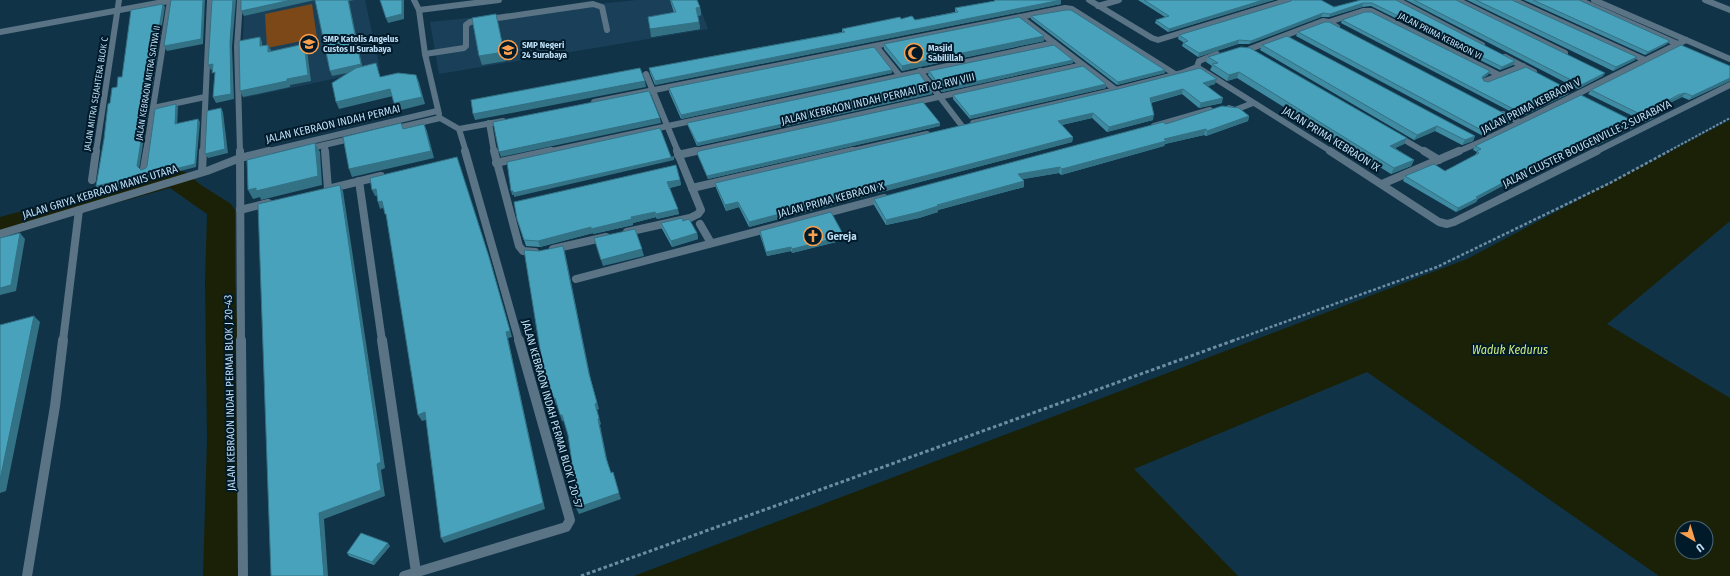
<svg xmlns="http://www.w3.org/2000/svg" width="1730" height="576" viewBox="0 0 1730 576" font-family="'Fira Sans Condensed',sans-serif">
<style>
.built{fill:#194058}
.green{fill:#7c4817}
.water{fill:#1b2106;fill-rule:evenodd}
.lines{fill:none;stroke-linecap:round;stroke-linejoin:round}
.river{fill:#1b2106;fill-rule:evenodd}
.path-far2{stroke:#6c8da3;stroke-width:2;stroke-dasharray:2.5 1.5;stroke-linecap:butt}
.path-far1{stroke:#6c8da3;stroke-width:2.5;stroke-dasharray:3 2;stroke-linecap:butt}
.path{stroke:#6c8da3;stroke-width:3;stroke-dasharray:3.5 2.5;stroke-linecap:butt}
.lane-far1{stroke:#5a7385;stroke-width:6}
.lane{stroke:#5a7385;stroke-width:8}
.street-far2{stroke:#5a7385;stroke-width:6}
.street-far1{stroke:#5a7385;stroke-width:8}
.street{stroke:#5a7385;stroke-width:10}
.wall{fill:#3f8ba2}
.shaded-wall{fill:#337184}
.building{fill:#49a2bc;stroke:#337184}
.labels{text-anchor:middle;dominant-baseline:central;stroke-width:4;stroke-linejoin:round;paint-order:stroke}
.far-street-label{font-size:9px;fill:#bdddf4;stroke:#011a2a}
.far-poi-label{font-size:9px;font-weight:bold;fill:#bdddf4;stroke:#011a2a;text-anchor:start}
.street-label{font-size:11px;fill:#bdddf4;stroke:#011a2a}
.poi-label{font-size:11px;font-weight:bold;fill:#bdddf4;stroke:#011a2a;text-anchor:start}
.water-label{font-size:12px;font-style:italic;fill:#d1ea79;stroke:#011a2a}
</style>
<rect width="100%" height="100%" fill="#103348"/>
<g class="built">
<path d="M 245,0 L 365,0 L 380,69 L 243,98 L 242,52 Z"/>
<path d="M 636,0 L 697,0 L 708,29 L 439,74 L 430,22 Z"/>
</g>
<path class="green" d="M 312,4 L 317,38 L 267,48 L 265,14 Z"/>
<path class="water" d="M 1730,120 L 1730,221 L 1607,324 L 1730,398 L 1730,576 L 1659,576 L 1367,372 L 1134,469 L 1238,576 L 634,576 L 1467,259 ZM 1682,528 L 1706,528 L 1706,552 L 1682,552 Z"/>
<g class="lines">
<path class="river" d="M 175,170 L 185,172 L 201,185 L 231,204 L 235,210 L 235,281 L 243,439 L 243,576 L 203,576 L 207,439 L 205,281 L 207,214 L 170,188 L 0,235 L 0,217 Z"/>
<path class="path-far2" d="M 1667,152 L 1730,118"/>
<path class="path-far1" d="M 1232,341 L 1437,267 L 1610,183 L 1669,151"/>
<path class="path" d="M 581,576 L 1235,340"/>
<g class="lane-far1">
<path d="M 425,54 L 464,48 L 466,46 L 466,25 L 470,22 L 593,4 L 602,7 L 607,30"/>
<path d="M 240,152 L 237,47 L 240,0"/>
</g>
<path class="lane" d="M 240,151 L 240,158"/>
<g class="street-far2">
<path d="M 414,0 L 419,10 L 425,54 L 439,114"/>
<path d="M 1089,0 L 1152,38 L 1158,40 L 1289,0"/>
<path d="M 1397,0 L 1482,45"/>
<path d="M 1457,0 L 1565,53"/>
<path d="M 1513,0 L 1645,60"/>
<path d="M 1579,0 L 1680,45"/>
<path d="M 1594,0 L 1730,59"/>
<path d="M 1705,0 L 1730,10"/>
<path d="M 1098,6 L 1119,0"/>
<path d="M 419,10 L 499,0"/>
<path d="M 1020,17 L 1116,90"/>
<path d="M 1337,27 L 1329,22 L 1363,11 L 1371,11 L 1499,75"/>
<path d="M 0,32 L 174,0"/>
<path d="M 876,46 L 900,76"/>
<path d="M 1250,49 L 1323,21 L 1329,22"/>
<path d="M 1505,57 L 1534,72"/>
<path d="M 1197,67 L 1332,152"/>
<path d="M 1197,67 L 1199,61 L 1217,54"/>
<path d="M 920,71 L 962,126"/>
<path d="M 646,74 L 678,152"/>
<path d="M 1485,81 L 1523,66"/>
<path d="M 594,102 L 1065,8 L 1072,9 L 1175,74"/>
<path d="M 153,108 L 205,97"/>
<path d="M 1229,108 L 1235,110 L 1253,103"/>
<path d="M 1503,114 L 1520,122"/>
<path d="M 440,118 L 459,129 L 466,152"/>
<path d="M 489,123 L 494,152"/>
<path d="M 973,123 L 1116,90 L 1182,73 L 1197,67"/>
<path d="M 1154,126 L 1210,110"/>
<path d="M 393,129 L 440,118"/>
<path d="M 459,129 L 503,121"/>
<path d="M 1396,135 L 1425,152"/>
<path d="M 325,145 L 325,152"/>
<path d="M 307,149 L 354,138"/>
<path d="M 96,152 L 119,0"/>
<path d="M 146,152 L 170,1"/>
<path d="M 203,152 L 210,0"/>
<path d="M 265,152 L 437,111"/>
<path d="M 547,152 L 1054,43"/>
<path d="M 691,152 L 1083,65"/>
<path d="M 848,152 L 927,134"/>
<path d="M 1457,152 L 1483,141 L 1686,40"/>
<path d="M 1595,152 L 1730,85"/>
</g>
<g class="street-far1">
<path d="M 325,151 L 328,189"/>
<path d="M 465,151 L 519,341"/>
<path d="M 494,151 L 519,246 L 523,251 L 535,252"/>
<path d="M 1330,151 L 1439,222 L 1447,224 L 1454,222 L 1597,151"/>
<path d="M 1424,151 L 1439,160"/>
<path d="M 678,155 L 696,151"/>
<path d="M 240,158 L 241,341"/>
<path d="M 496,163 L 551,151"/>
<path d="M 144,168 L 147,151"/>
<path d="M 202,172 L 203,151"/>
<path d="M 92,180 L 96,151"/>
<path d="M 359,181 L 382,341"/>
<path d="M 1382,184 L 1459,151"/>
<path d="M 332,188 L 381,176"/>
<path d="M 692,188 L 853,151"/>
<path d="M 240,210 L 268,203"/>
<path d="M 700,224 L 711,243"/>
<path d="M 627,232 L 690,218 L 698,214 L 701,210 L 677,151"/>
<path d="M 0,234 L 207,171 L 240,158 L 269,151"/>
<path d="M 553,249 L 606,237"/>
<path d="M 576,279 L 884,198"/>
<path d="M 63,341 L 79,210"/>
</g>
<g class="street">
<path d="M 241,340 L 243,576"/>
<path d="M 382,340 L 416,572"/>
<path d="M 27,576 L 55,406 L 63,340"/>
<path d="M 404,576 L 566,527 L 570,520 L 519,340"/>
</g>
</g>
<g class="wall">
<path d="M 670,0 L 697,0 L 700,7 L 701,15 L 698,16 L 700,29 L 651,37 L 674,13 Z"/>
<path d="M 994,0 L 1061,4 L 655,85 L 650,73 L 649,68 L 842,32 L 842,29 L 901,19 L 915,20 L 955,12 L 955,8 L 994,1 Z"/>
<path d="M 1138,0 L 1274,0 L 1168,32 L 1155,23 L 1156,20 L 1165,17 Z"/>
<path d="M 1361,0 L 1396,1 L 1515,61 L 1513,65 L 1500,70 L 1371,6 L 1362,7 L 1329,17 L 1321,17 L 1249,44 L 1238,44 L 1198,57 L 1182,46 L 1183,43 L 1183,42 L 1178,39 L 1179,35 L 1291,1 L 1334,7 Z"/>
<path d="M 1406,0 L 1456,0 L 1603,76 L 1578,89 Z"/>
<path d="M 1467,0 L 1512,0 L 1635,60 L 1613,71 Z"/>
<path d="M 1524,0 L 1579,0 L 1667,44 L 1645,55 Z"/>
<path d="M 1031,16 L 1165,70 L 1165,73 L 1117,85 L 1031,19 Z"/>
<path d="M 1342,20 L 1490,71 L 1488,75 L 1483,78 L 1484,81 L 1568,94 L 1521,117 L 1341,23 Z"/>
<path d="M 1298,32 L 1511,122 L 1483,136 L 1296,36 Z"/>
<path d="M 1044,36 L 1044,41 L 919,67 L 902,71 L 884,49 L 884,44 Z"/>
<path d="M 1262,45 L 1475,136 L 1473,141 L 1462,145 L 1435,131 L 1414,140 L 1260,50 Z"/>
<path d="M 1208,57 L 1407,138 L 1404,144 L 1395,148 L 1414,160 L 1411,166 L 1391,174 L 1237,78 L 1227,81 L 1210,70 L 1212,66 L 1206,62 Z"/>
<path d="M 1073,60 L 1073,63 L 942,92 L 928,75 L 929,71 Z"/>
<path d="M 1730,66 L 1730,81 L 1689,100 L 1682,97 L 1676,100 L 1652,111 L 1654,118 L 1645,122 L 1588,94 L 1591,90 Z"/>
<path d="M 892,70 L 892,73 L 681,119 L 669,92 L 669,88 Z"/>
<path d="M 1106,84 L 1106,88 L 970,119 L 953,99 L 953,95 Z"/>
<path d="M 1215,84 L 1208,86 L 1222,103 L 1199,108 L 1182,94 L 1151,103 L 1153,120 L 1107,132 L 1092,118 L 1062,125 L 1073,137 L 1072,142 L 749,227 L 739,207 L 726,211 L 716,188 L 715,183 L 1118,89 Z"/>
<path d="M 932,94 L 697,146 L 688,126 L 687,123 Z"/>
<path d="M 1249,116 L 1248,121 L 1206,136 L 1204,135 L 1165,144 L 1164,146 L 1061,175 L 1059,173 L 1023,179 L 1024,187 L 938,210 L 938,212 L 919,218 L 886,225 L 874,205 L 874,199 L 1166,124 Z"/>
<path d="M 940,126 L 708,179 L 698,156 L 697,153 Z"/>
<path d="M 1634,127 L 1587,150 L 1577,146 L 1478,199 L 1476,202 L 1456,212 L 1403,181 L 1405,176 L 1445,171 L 1475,155 L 1477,152 L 1473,150 L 1475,146 Z"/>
<path d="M 680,180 L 681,185 L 670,188 L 679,214 L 657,219 L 656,217 L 633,223 L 633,225 L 593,234 L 593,233 L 540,247 L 526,246 L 517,219 Z"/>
<path d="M 683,221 L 697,233 L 698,239 L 672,247 L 662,229 L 661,223 Z"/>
<path d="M 760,231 L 844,236 L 844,240 L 792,253 L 791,251 L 767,256 L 760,235 Z"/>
<path d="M 390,546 L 374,565 L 349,556 L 347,553 Z"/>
</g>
<g class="shaded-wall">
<path d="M 203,0 L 205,0 L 203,44 L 167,51 L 164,46 Z"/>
<path d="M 233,0 L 236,0 L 232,47 L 234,99 L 216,103 L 213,97 L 230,42 Z"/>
<path d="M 291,0 L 315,0 L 244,16 L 241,11 Z"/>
<path d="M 348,0 L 354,0 L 349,1 L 363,70 L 332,76 L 330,71 Z"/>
<path d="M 402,0 L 404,0 L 404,19 L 388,23 L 386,18 Z"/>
<path d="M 1061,0 L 1061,4 L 655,85 L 655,81 Z"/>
<path d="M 1263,0 L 1274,0 L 1168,32 L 1169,29 Z"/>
<path d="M 1363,3 L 1362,7 L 1329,17 L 1330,14 Z"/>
<path d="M 163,4 L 165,7 L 139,169 L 137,166 Z"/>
<path d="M 700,7 L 701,15 L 697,16 L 696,8 Z"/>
<path d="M 1323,13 L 1321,17 L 1249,44 L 1251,41 Z"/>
<path d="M 496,14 L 498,22 L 506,61 L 482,65 L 479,56 Z"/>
<path d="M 699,22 L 700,29 L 651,37 L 650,29 Z"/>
<path d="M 1044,36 L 1044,41 L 919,67 L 902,71 L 902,66 L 919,62 Z"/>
<path d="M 260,37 L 262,42 L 262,52 L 260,46 Z"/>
<path d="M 1239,40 L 1238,44 L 1198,57 L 1199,53 Z"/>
<path d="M 1670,41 L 1667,44 L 1645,55 L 1648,52 Z"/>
<path d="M 304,44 L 307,50 L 311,81 L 290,85 L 290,87 L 243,97 L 240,91 L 287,79 Z"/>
<path d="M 268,45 L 271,50 L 271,57 L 268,52 Z"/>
<path d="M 1637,57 L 1635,60 L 1613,71 L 1616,67 Z"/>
<path d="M 1073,60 L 1073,63 L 942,92 L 942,89 Z"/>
<path d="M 1515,61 L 1513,65 L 1500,70 L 1502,67 Z"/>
<path d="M 213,64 L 215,69 L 211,70 L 208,65 Z"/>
<path d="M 892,70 L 892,73 L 681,119 L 681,115 Z"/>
<path d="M 1165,70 L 1165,73 L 1117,85 L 1118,82 Z"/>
<path d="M 1490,71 L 1488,75 L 1481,80 L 1482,77 Z"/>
<path d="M 1239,72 L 1237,78 L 1227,81 L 1229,75 Z"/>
<path d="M 1605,73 L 1603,76 L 1578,89 L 1581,85 Z"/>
<path d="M 416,75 L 419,82 L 425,104 L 397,111 L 394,103 Z"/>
<path d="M 1730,78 L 1730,81 L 1689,100 L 1692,96 Z"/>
<path d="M 1217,79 L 1215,84 L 1202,88 L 1203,83 Z"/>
<path d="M 645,81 L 646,87 L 475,120 L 473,114 Z"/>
<path d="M 1106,84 L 1106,88 L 970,119 L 970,116 Z"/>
<path d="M 390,89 L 393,96 L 339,109 L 336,102 Z"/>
<path d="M 1183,89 L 1182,94 L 1148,103 L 1150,98 Z"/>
<path d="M 1570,90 L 1568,94 L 1521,117 L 1523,114 Z"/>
<path d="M 932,91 L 932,94 L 697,146 L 697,143 Z"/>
<path d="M 1685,93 L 1682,97 L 1647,114 L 1650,110 Z"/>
<path d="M 1223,98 L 1222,103 L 1199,108 L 1201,103 Z"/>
<path d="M 176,104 L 178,107 L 177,127 L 175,124 Z"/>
<path d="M 221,108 L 223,112 L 228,153 L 208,158 L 205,154 Z"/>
<path d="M 1093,113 L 1092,118 L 1057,126 L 1058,121 Z"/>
<path d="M 1657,113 L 1654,118 L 1645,122 L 1648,118 Z"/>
<path d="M 1154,115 L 1153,120 L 1107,132 L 1109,127 Z"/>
<path d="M 1249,116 L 1248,121 L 1206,136 L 1207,131 Z"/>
<path d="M 660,118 L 661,123 L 501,157 L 499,152 Z"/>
<path d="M 1513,118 L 1511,122 L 1483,136 L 1485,132 Z"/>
<path d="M 198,119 L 200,122 L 196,167 L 140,181 L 140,182 L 116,189 L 113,186 L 114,185 L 98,189 L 96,186 L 113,182 L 138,178 Z"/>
<path d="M 940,123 L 940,126 L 708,179 L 707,176 Z"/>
<path d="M 1637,123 L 1634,127 L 1587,150 L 1589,146 Z"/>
<path d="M 424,124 L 427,131 L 434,158 L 352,177 L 349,169 Z"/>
<path d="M 1437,126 L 1435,131 L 1414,140 L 1417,135 Z"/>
<path d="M 1206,129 L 1204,135 L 1165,144 L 1164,146 L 1061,175 L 1062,169 L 1164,139 Z"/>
<path d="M 1475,136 L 1473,141 L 1462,145 L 1465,140 Z"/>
<path d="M 1073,137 L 1072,142 L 749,227 L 749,222 Z"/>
<path d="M 1407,138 L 1404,144 L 1387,152 L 1390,146 Z"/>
<path d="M 1580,142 L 1577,146 L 1478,199 L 1476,202 L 1456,212 L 1458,208 L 1476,197 Z"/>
<path d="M 315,143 L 320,152 L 322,185 L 261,200 L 260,197 L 253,199 L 248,190 Z"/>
<path d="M 674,157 L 674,160 L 514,197 L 514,195 L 512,195 L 511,191 Z"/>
<path d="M 1414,160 L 1411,166 L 1391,174 L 1394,168 Z"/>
<path d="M 459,163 L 491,263 L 512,337 L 508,338 L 545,509 L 444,543 L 441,538 Z"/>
<path d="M 1060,167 L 1059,173 L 1018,180 L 1018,174 Z"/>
<path d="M 680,180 L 681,185 L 669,188 L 667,182 Z"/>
<path d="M 1024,181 L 1024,187 L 938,210 L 938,212 L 919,218 L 886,225 L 886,220 Z"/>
<path d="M 340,185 L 343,191 L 385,468 L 381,470 L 385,496 L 324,519 L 328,576 L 324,576 L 319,513 L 377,464 Z"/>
<path d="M 376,189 L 378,195 L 375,196 L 372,190 Z"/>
<path d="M 382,201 L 385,207 L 380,209 L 378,202 Z"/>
<path d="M 738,202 L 739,207 L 726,211 L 725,205 Z"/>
<path d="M 678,209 L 679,214 L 657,219 L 656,214 Z"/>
<path d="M 655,212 L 656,217 L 633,223 L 633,225 L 593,234 L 591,229 L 631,217 Z"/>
<path d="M 591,227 L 593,233 L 540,247 L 538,241 Z"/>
<path d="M 20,233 L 25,239 L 16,291 L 0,295 L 0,288 Z"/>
<path d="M 697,233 L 698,239 L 672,247 L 671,241 Z"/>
<path d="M 844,236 L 844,240 L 792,253 L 792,249 Z"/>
<path d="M 563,246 L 565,252 L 591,380 L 599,409 L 597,410 L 601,424 L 600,425 L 608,464 L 606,458 L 598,419 Z"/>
<path d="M 791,247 L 791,251 L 767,256 L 766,252 Z"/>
<path d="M 642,249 L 644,256 L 603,266 L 601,260 Z"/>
<path d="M 34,316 L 40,322 L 6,491 L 0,493 L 0,480 Z"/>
<path d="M 555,398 L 557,405 L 556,405 L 554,399 Z"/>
<path d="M 425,412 L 429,419 L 422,421 L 418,415 Z"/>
<path d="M 560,415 L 562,415 L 564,421 L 562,421 Z"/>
<path d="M 619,493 L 621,499 L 579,514 L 576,508 Z"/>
<path d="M 388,543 L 390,546 L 374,565 L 372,562 Z"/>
</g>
<g class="building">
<path d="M 171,0 L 203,0 L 201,39 L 164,46 Z"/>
<path d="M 212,0 L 233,0 L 230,42 L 231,94 L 213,97 L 215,72 L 212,73 L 213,64 L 208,65 Z"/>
<path d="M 241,0 L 291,0 L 241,11 Z"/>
<path d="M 315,0 L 348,0 L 361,64 L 330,71 Z"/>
<path d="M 380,0 L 402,0 L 402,14 L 386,18 Z"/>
<path d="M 671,0 L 697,0 L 700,7 L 696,8 L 699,22 L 650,29 L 648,17 L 676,12 Z"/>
<path d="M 994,0 L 1061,0 L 655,81 L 649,68 L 845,32 L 842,29 L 900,17 L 901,19 L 912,16 L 915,20 L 958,12 L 955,8 L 995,1 Z"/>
<path d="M 1144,0 L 1263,0 L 1169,29 L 1156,20 L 1169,16 Z"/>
<path d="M 1292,0 L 1321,0 L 1334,7 L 1361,0 L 1396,0 L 1515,61 L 1502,67 L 1372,3 L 1363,3 L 1330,14 L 1323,13 L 1251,41 L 1239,40 L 1199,53 L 1183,43 L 1188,41 L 1179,35 L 1291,1 Z"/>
<path d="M 1414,0 L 1456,0 L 1605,73 L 1581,85 Z"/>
<path d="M 1476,0 L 1512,0 L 1637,57 L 1616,67 Z"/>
<path d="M 1533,0 L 1579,0 L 1670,41 L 1648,52 Z"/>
<path d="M 163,4 L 137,166 L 141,170 L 146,168 L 147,166 L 155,109 L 176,104 L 175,124 L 198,119 L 195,164 L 138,178 L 138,179 L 113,186 L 113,182 L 96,186 L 104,139 L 108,104 L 110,103 L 112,88 L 117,87 L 118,77 L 122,77 L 131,10 Z"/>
<path d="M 1066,10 L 1071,10 L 1165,70 L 1118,82 L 1031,16 Z"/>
<path d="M 1365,12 L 1371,12 L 1490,71 L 1482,77 L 1484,81 L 1488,82 L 1526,67 L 1570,90 L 1523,114 L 1342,20 Z"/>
<path d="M 496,14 L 504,52 L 479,56 L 472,18 Z"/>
<path d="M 1019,17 L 1044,36 L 919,62 L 902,66 L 884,44 Z"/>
<path d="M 1325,22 L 1329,22 L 1513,118 L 1485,132 L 1298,32 Z"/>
<path d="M 1287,36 L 1475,136 L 1465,140 L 1437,126 L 1417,135 L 1262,45 Z"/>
<path d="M 260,37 L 260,46 L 268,45 L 268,52 L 304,44 L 308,75 L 287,79 L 287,81 L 240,91 L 239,41 Z"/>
<path d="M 1054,45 L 1073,60 L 942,89 L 929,71 Z"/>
<path d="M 1681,45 L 1730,66 L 1730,78 L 1692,96 L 1685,93 L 1678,95 L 1650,110 L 1657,113 L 1648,118 L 1591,90 Z"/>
<path d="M 874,47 L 892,70 L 681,115 L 669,88 Z"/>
<path d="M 1241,47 L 1250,48 L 1407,138 L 1390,146 L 1414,160 L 1394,168 L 1239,72 L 1229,75 L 1212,64 L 1218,63 L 1208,57 Z"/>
<path d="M 376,63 L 380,77 L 398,73 L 416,75 L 422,97 L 394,103 L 390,89 L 336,102 L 332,83 L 356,68 Z"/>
<path d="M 1083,66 L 1106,84 L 970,116 L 953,95 Z"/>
<path d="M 640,68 L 645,81 L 473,114 L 471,100 Z"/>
<path d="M 1200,68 L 1217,79 L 1203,83 L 1223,98 L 1201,103 L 1183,89 L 1150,98 L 1154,115 L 1109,127 L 1093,113 L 1058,121 L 1073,137 L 749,222 L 738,202 L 725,205 L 715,183 L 1118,89 Z"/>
<path d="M 919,73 L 932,91 L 697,143 L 687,123 Z"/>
<path d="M 649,91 L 660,118 L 499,152 L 493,122 Z"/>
<path d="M 1581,95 L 1637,123 L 1589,146 L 1580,142 L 1476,197 L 1478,198 L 1458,208 L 1405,176 L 1434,164 L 1445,171 L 1479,153 L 1477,151 L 1481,149 L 1475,146 Z"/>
<path d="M 923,102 L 940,123 L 707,176 L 697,153 L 699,151 Z"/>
<path d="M 1222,106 L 1239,108 L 1249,116 L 1207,131 L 1206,129 L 1164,139 L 1166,141 L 1062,169 L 1060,167 L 1018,174 L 1024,181 L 937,205 L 938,206 L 919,212 L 886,220 L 874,199 L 1163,122 L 1166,124 Z"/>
<path d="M 221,108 L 225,149 L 205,154 L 207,111 Z"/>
<path d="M 401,123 L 403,129 L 424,124 L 431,151 L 349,169 L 343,137 Z"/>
<path d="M 660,128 L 671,157 L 674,157 L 513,193 L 513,191 L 511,191 L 507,162 Z"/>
<path d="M 315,143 L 318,176 L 256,191 L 256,188 L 248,190 L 247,160 Z"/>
<path d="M 457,157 L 489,257 L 510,331 L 506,332 L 543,503 L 441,538 L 425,412 L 418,415 L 386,214 L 385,214 L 382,201 L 378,202 L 376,189 L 372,190 L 370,178 Z"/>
<path d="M 676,165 L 680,180 L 667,182 L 678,209 L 656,214 L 655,212 L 631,217 L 632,219 L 591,229 L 591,227 L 538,241 L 524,240 L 517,219 L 514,202 Z"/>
<path d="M 340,185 L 381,462 L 377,464 L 381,490 L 319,513 L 324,576 L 271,576 L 258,204 Z"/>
<path d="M 831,212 L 844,236 L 792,249 L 791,247 L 766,252 L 760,231 Z"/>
<path d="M 682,218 L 683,221 L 689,219 L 697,233 L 671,241 L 661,223 Z"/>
<path d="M 635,229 L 642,249 L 601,260 L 594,238 Z"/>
<path d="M 20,233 L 11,285 L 0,288 L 0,238 Z"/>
<path d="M 563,246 L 589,374 L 597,403 L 595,404 L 599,418 L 598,419 L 606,458 L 611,473 L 613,472 L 619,493 L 576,508 L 571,487 L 575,485 L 568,435 L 562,415 L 560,415 L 555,398 L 554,399 L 543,368 L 524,250 L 539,251 Z"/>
<path d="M 34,316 L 0,480 L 0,325 Z"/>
<path d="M 361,533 L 388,543 L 372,562 L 347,553 Z"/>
</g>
<defs>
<g id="school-ring" transform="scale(1)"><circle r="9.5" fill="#011a2a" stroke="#fa9f4e" stroke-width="1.5"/><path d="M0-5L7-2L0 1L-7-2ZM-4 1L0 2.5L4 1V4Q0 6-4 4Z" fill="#fa9f4e"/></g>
<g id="mosque-ring" transform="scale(1)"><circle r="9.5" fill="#011a2a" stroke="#fa9f4e" stroke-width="1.5"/><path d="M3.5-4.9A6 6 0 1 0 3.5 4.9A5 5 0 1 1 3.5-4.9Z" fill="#fa9f4e"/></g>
<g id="church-ring" transform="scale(1)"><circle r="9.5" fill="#011a2a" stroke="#fa9f4e" stroke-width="1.5"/><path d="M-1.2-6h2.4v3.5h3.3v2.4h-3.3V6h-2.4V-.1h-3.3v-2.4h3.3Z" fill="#fa9f4e"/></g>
</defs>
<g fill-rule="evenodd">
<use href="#school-ring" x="309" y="44"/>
<use href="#school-ring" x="508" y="50"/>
<use href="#mosque-ring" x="914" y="53"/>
<use href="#church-ring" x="813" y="236"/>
</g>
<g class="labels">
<g class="far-street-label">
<text transform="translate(1440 36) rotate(27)">JALAN PRIMA KEBRAON VI</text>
<text transform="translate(148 83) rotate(-81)">JALAN KEBRAON MITRA SATWA II</text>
<text transform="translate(96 94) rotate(-81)">JALAN MITRA SEJAHTERA BLOK C</text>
</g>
<g class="far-poi-label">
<text x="323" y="39">SMP Katolis Angelus<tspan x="323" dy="10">Custos II Surabaya</tspan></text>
<text x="522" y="45">SMP Negeri<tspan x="522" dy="10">24 Surabaya</tspan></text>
<text x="928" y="48">Masjid<tspan x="928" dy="10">Sabilillah</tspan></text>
</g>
<g class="street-label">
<text transform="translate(878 99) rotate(-13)">JALAN KEBRAON INDAH PERMAI RT 02 RW VIII</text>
<text transform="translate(1531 106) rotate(-27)">JALAN PRIMA KEBRAON V</text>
<text transform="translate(333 124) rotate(-13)">JALAN KEBRAON INDAH PERMAI</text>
<text transform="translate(1331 139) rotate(32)">JALAN PRIMA KEBRAON IX</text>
<text transform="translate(1587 144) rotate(-26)">JALAN CLUSTER BOUGENVILLE 2 SURABAYA</text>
<text transform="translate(100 192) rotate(-17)">JALAN GRIYA KEBRAON MANIS UTARA</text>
<text transform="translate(831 200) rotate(-15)">JALAN PRIMA KEBRAON X</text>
<text transform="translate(230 393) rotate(-91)">JALAN KEBRAON INDAH PERMAI BLOK J 20-43</text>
<text transform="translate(552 414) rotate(74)">JALAN KEBRAON INDAH PERMAI BLOK I 20-57</text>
</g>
<g class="poi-label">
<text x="827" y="236">Gereja</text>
</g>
<g class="water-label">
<text x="1510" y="350">Waduk Kedurus</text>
</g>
</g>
<g transform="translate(1694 540) rotate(142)"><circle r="19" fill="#011a2a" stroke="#4c687b"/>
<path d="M0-3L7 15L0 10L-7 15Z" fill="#fa9f4e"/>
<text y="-6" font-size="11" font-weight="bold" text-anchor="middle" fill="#bdddf4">U</text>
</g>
</svg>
